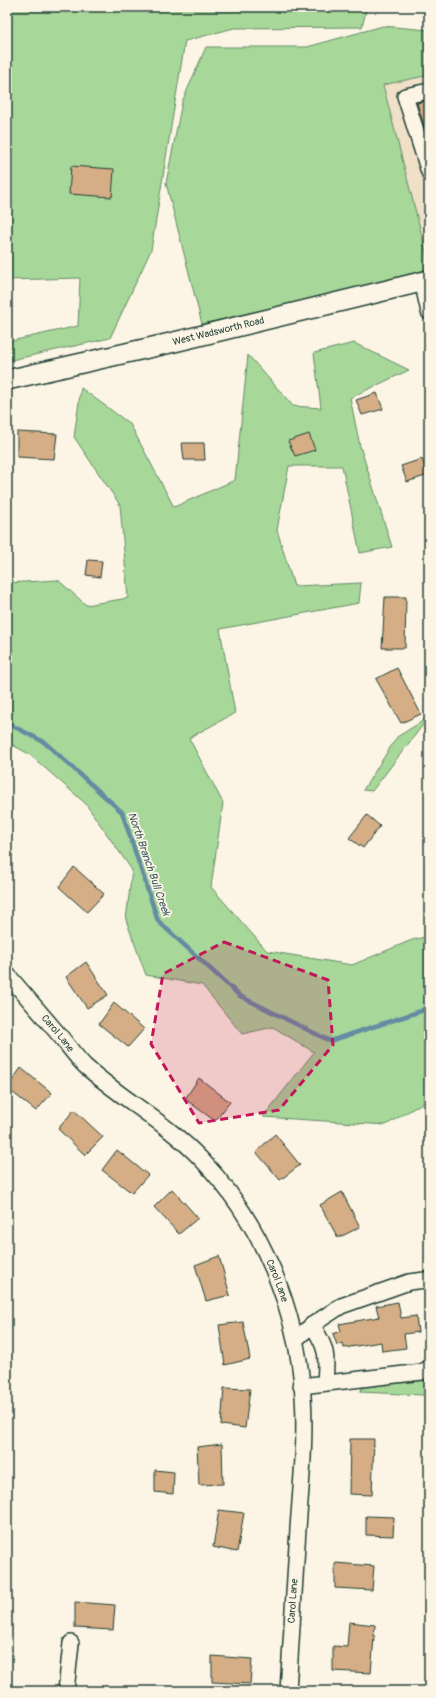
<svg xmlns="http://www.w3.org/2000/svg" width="436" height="1698" viewBox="0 0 436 1698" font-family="Pangolin,sans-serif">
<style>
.built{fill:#f0e0c8}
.green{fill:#a7d899;stroke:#638a66}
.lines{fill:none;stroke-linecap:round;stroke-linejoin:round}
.stream{stroke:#648ca2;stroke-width:4.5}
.building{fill:#d5ae86;stroke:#1f3d34}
.minor-casing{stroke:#1f3d34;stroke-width:18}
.major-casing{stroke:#1f3d34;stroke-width:22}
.minor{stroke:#fcf5e5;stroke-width:15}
.major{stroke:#fcf5e5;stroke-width:19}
.marked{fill:#c2185b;fill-opacity:0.2;stroke:#c2185b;stroke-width:3;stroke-dasharray:8 5;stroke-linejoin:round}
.labels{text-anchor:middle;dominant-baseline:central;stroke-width:3.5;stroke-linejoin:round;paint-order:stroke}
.street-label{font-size:10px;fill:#1f3d34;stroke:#fcf5e5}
.water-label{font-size:11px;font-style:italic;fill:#3c5e62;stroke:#fcf5e5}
</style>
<rect width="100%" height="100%" fill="#fcf5e5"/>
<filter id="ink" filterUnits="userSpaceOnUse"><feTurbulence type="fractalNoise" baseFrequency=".025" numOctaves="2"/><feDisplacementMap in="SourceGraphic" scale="8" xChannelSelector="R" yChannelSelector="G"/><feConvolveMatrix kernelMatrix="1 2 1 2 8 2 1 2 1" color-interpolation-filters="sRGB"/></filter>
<g filter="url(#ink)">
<path class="built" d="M 429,75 L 429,263 L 383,85 Z"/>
<g class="green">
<path d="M 7,7 L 367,7 L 362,27 L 234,28 L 185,41 L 151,250 L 110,338 L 7,361 L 7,342 L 78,326 L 80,278 L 7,280 Z"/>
<path d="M 383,26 L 429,30 L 429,75 L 383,85 L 429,263 L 429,271 L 202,324 L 166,183 L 182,102 L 206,47 L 307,47 Z"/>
<path d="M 354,343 L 409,370 L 350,398 L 360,446 L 392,547 L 360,553 L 342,466 L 289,466 L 277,530 L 294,586 L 361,583 L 359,603 L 220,629 L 235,713 L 189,738 L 223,803 L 211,887 L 267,951 L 352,965 L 412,940 L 429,936 L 429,1099 L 386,1125 L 263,1117 L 314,1052 L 273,1027 L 242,1034 L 202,985 L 146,975 L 126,920 L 132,870 L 85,803 L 29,754 L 7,742 L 7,583 L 58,580 L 86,605 L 128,598 L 120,505 L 74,437 L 81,388 L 130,424 L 174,507 L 235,480 L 248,355 L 293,406 L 321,408 L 314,353 Z"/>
<path d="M 429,717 L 372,791 L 363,790 L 397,737 Z"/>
<path d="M 429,1380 L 429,1400 L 423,1395 L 360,1392 L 364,1385 Z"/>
</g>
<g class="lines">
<path class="stream" d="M 7,723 L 44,742 L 122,812 L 158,921 L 240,996 L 330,1041 L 421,1011 L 429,1006"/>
</g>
<g class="building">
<path d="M 429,100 L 429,135 L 427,135 L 417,103 Z"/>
<path d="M 71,166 L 114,169 L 112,197 L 69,194 Z"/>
<path d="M 377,393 L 383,409 L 362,415 L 356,400 Z"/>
<path d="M 17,432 L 57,434 L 54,459 L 17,457 Z"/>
<path d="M 309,434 L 315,450 L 295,456 L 288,441 Z"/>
<path d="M 182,443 L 204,443 L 205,460 L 184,460 Z"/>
<path d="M 422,459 L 428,475 L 407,482 L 401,466 Z"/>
<path d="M 88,560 L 102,561 L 100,577 L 86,575 Z"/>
<path d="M 385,597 L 406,597 L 405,648 L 382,648 Z"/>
<path d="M 397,668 L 421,714 L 401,723 L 376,679 Z"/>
<path d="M 367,815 L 380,826 L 363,848 L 349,838 Z"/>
<path d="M 74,867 L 104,894 L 87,912 L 59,887 Z"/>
<path d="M 86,962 L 108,995 L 87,1008 L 66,977 Z"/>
<path d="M 114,1003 L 144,1029 L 128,1047 L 99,1024 Z"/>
<path d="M 21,1068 L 52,1093 L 36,1111 L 7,1088 Z"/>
<path d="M 199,1078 L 230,1102 L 215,1121 L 185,1099 Z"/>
<path d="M 74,1110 L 103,1137 L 85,1155 L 58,1129 Z"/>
<path d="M 275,1134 L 300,1165 L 280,1180 L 256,1152 Z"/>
<path d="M 117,1150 L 148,1175 L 132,1193 L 102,1170 Z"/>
<path d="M 172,1189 L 198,1218 L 179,1234 L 154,1207 Z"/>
<path d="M 342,1192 L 360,1227 L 338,1238 L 320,1205 Z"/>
<path d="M 219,1256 L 230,1295 L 206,1301 L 195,1265 Z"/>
<path d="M 398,1302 L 401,1318 L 416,1316 L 418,1332 L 404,1334 L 406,1348 L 382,1351 L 381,1342 L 344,1348 L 343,1343 L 337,1345 L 333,1334 L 341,1331 L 339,1324 L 379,1317 L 376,1306 Z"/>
<path d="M 243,1322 L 250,1359 L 225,1365 L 219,1325 Z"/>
<path d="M 224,1388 L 250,1389 L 245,1428 L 221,1425 Z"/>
<path d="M 350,1439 L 374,1439 L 372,1495 L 349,1494 Z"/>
<path d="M 222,1444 L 223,1484 L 199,1485 L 197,1447 Z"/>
<path d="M 155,1470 L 174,1472 L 173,1494 L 155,1492 Z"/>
<path d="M 219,1510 L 244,1513 L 237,1552 L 213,1547 Z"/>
<path d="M 366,1516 L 394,1517 L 393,1536 L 366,1535 Z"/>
<path d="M 335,1563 L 374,1566 L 372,1590 L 335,1588 Z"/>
<path d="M 75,1602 L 115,1605 L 113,1630 L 75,1628 Z"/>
<path d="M 349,1622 L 375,1625 L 371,1673 L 333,1671 L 333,1646 L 347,1647 Z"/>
<path d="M 212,1656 L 252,1659 L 250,1684 L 212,1682 Z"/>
</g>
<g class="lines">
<g class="minor-casing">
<g id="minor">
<path d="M 429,91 L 405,96 L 429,172"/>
<path d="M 422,281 L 429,312"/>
<path id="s1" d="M 7,974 C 25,995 43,1016 61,1037 C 69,1047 76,1057 85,1066 C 122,1099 167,1123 202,1160 C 262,1223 297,1309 303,1396 C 306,1440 301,1485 298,1529 C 295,1583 291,1637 288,1691"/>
<path d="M 312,1325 C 328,1349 327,1356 325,1383"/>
<path d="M 295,1340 L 312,1325 L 341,1306 L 409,1282 L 425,1280 L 429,1282"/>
<path d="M 301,1386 L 422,1372 L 429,1368"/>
<path d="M 66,1691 L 71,1643"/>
</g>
</g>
<g class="major-casing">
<g id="major">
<path id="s2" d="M 7,380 L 166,344 L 429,280"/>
</g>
</g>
<use href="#minor" class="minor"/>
<use href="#major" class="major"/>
</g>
</g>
<path class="marked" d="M 224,942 L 328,980 L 333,1045 L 279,1110 L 199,1123 L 151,1044 L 163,974 Z"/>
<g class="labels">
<g class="street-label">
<text stroke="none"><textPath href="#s2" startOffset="217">West Wadsworth Road</textPath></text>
<text stroke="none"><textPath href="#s1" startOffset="78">Carol Lane</textPath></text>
<text stroke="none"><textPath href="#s1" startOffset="414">Carol Lane</textPath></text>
<text transform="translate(293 1601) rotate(-86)">Carol Lane</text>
</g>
<g class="water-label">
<text transform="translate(149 864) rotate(71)">North Branch Bull Creek</text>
</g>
</g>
<rect width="436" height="1698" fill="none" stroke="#fcf5e5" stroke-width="24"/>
<rect x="12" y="12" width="412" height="1674" fill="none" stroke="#1f3d34" stroke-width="1.5" filter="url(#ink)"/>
</svg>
